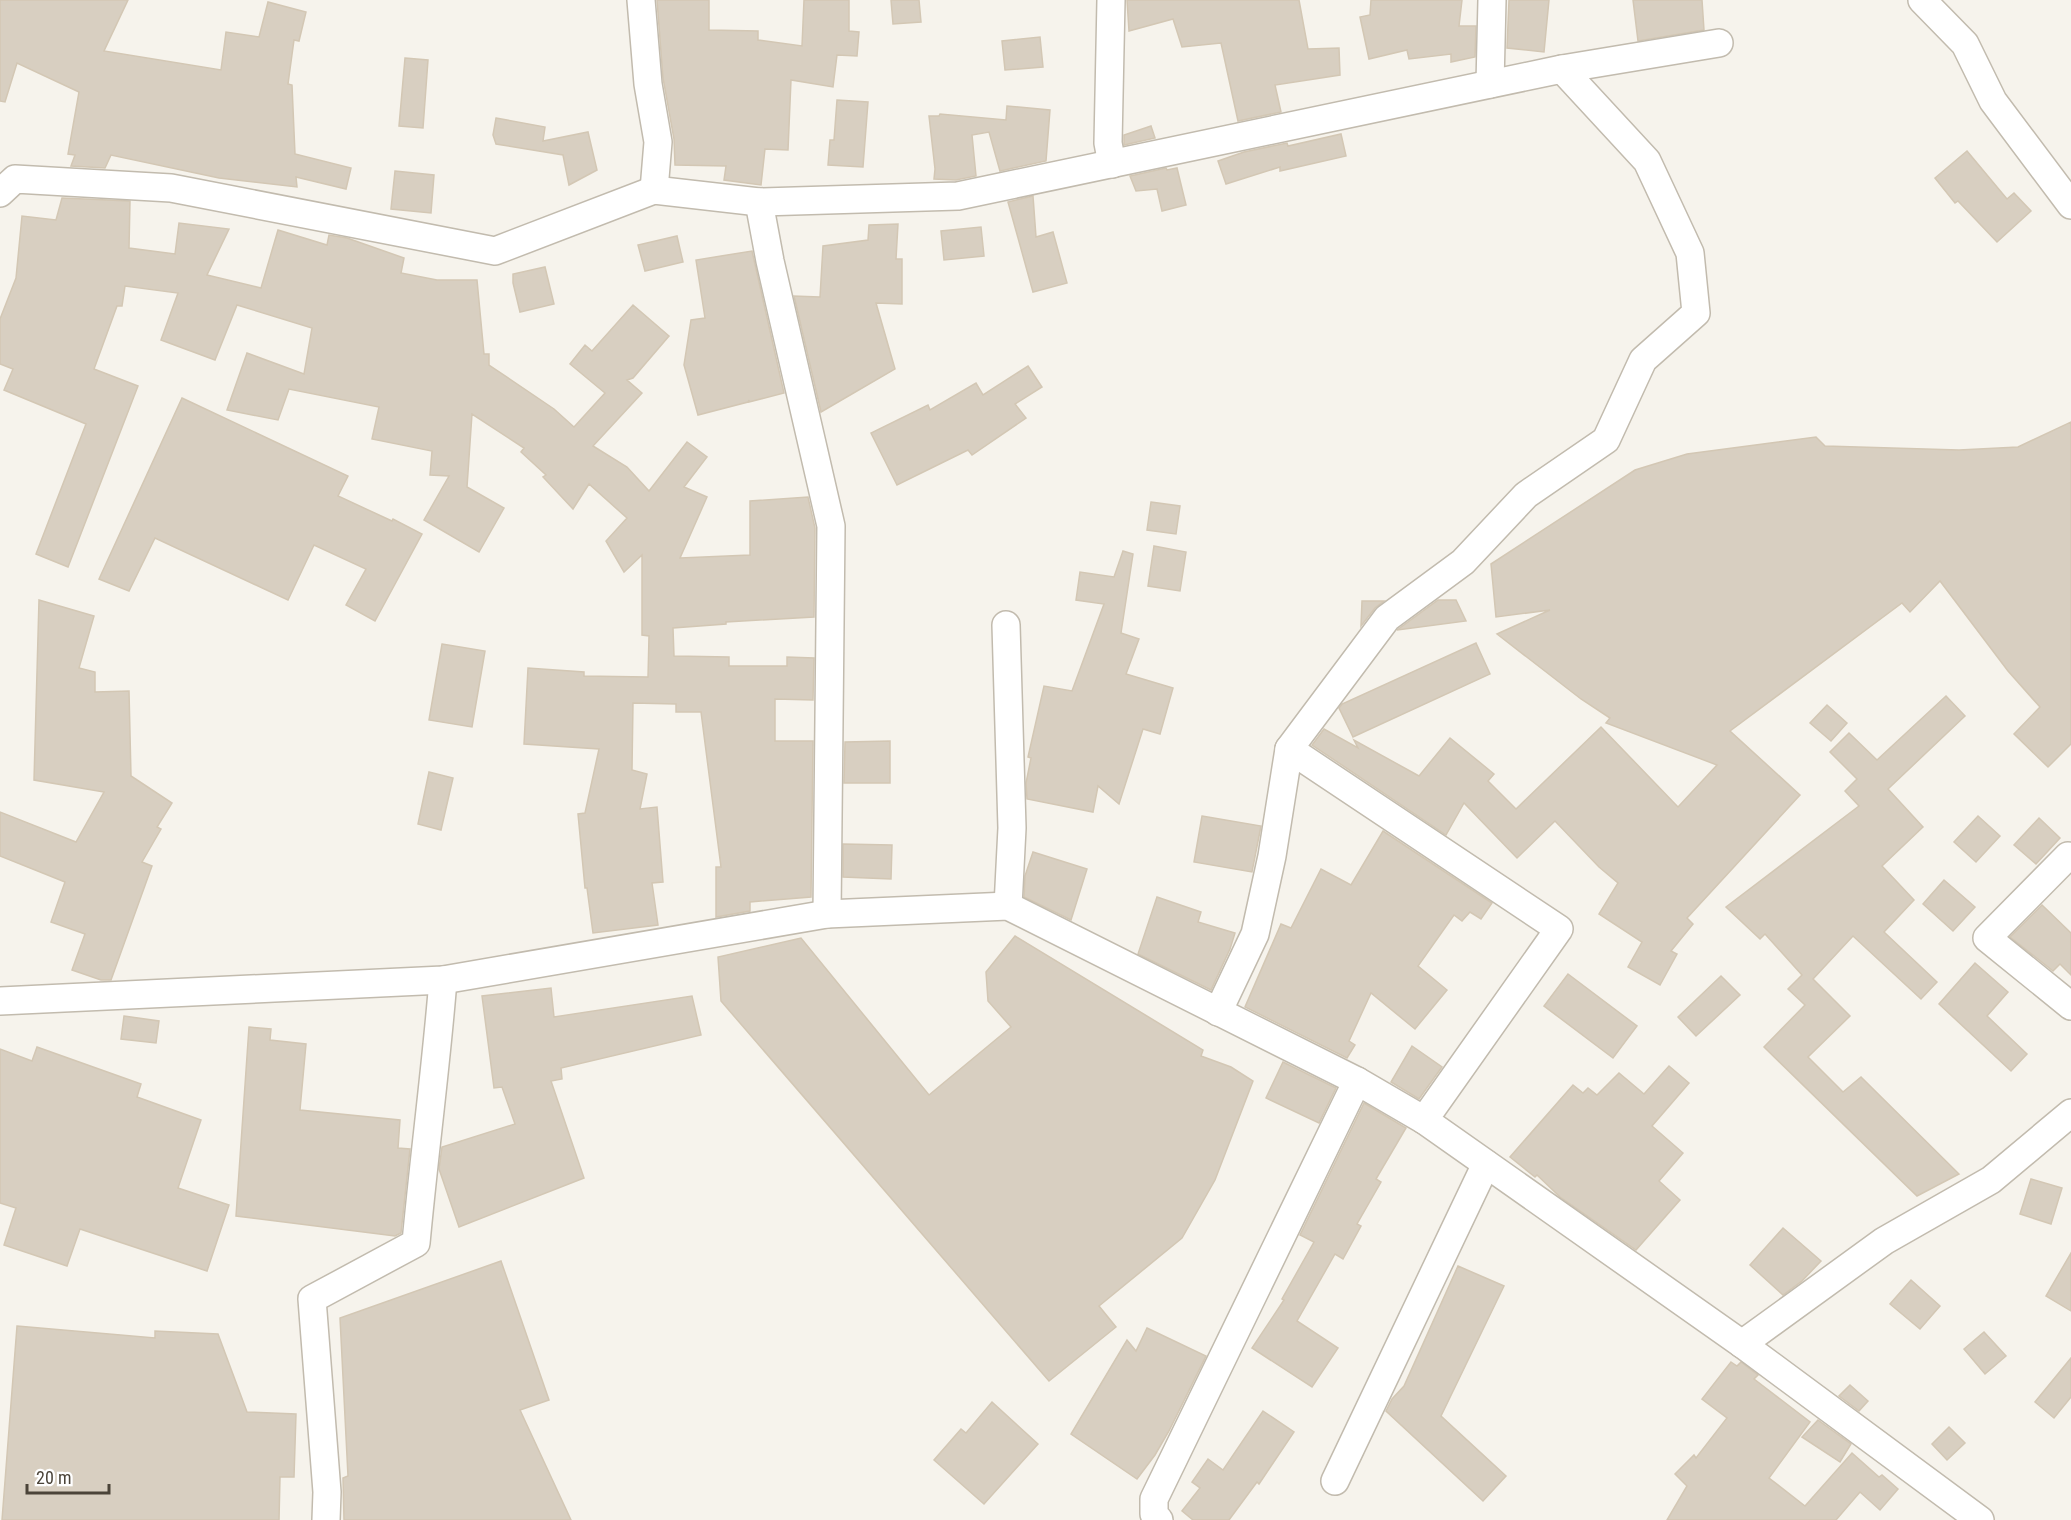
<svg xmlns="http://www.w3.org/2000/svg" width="2071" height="1520" viewBox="0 0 2071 1520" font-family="'Roboto Condensed',sans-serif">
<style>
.building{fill:#d8cfc1;stroke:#d3c7b4;stroke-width:1.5}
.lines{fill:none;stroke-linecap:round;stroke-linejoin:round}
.minor-casing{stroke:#c2bbae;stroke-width:30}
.minor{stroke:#fff;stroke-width:27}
</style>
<rect width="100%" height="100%" fill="#f6f3ec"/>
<g class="building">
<path d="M 0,0 L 128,0 L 104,51 L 221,70 L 226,32 L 259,37 L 268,2 L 306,12 L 299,41 L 294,40 L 288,84 L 292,85 L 295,154 L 351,168 L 346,189 L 296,177 L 297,187 L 219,178 L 111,155 L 105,168 L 71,166 L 75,155 L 68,154 L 79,92 L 17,63 L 5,102 L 0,101 Z"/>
<path d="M 657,0 L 709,0 L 709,30 L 758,31 L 758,40 L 802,46 L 804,0 L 849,0 L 849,31 L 859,32 L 857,56 L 837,55 L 833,87 L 791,80 L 788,150 L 765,149 L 761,185 L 724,180 L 726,166 L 675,165 L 674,139 L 663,78 Z"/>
<path d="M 891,0 L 919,0 L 921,22 L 893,24 Z"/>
<path d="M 1127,0 L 1299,0 L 1308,49 L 1339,48 L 1340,75 L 1275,85 L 1281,112 L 1238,121 L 1221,43 L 1182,47 L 1173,19 L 1129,31 Z"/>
<path d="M 1371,0 L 1462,0 L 1459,26 L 1476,26 L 1475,57 L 1451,62 L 1451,54 L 1409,59 L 1407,50 L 1369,59 L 1360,17 L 1370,15 Z"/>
<path d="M 1509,0 L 1549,0 L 1544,52 L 1507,48 Z"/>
<path d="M 1633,0 L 1702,0 L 1704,30 L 1638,41 Z"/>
<path d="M 1040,37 L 1043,67 L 1005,70 L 1002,41 Z"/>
<path d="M 405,58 L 428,60 L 423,128 L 399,126 Z"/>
<path d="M 837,100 L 868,102 L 863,167 L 828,165 L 830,140 L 834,140 Z"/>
<path d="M 1007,106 L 1050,110 L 1046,161 L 1000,171 L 989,132 L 972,135 L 976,176 L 956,180 L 934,179 L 935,169 L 929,116 L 939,116 L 940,114 L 1006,120 Z"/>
<path d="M 496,118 L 545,127 L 543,141 L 588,132 L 597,170 L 569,185 L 563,155 L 496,144 L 493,135 Z"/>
<path d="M 1151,126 L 1155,138 L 1124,145 L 1124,135 Z"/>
<path d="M 1341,134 L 1346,156 L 1280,171 L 1280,167 L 1226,184 L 1218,161 L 1244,152 L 1287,143 L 1288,146 Z"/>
<path d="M 1967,151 L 2007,199 L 2014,193 L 2031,211 L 1997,242 L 1958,201 L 1955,203 L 1935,178 Z"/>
<path d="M 1166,168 L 1167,170 L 1177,168 L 1186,205 L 1162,211 L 1157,189 L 1136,191 L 1130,176 Z"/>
<path d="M 395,171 L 434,175 L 431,213 L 391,209 Z"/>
<path d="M 1033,196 L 1036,237 L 1053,232 L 1067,283 L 1033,292 L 1008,202 Z"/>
<path d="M 62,198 L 130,201 L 129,248 L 175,254 L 179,223 L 229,229 L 207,275 L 261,288 L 278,230 L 327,245 L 329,235 L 347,238 L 404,258 L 401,273 L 437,280 L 477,280 L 484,354 L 489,354 L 489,365 L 554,409 L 574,427 L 605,393 L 570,364 L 585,345 L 592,351 L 633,305 L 669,336 L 633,378 L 627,380 L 642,393 L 593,446 L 627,467 L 649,491 L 687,442 L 707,457 L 684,487 L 707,497 L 680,558 L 750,555 L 750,501 L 808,497 L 815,528 L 814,617 L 726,622 L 726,624 L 673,628 L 674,656 L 729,657 L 729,666 L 787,666 L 787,657 L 814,658 L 813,700 L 775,699 L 775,741 L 813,741 L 811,897 L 750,902 L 750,911 L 716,917 L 716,867 L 721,867 L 701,712 L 676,712 L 676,704 L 633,703 L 632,770 L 647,774 L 640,809 L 657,807 L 663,882 L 652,883 L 658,925 L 593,933 L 587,888 L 585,888 L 578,814 L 585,813 L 599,749 L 524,744 L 528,668 L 584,672 L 584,676 L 648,677 L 649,636 L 642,635 L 642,555 L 624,572 L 606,541 L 627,518 L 589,484 L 573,509 L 543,477 L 546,475 L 521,452 L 524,448 L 472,414 L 467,487 L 504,508 L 479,552 L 424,520 L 449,476 L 430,475 L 432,451 L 372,439 L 379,407 L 289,389 L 278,420 L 227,410 L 247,353 L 304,374 L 312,328 L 237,305 L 215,360 L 161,340 L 178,293 L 125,286 L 122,306 L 117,306 L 94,369 L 138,386 L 68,567 L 36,554 L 86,424 L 4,390 L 13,369 L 0,364 L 0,319 L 16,278 L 22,216 L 56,220 Z"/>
<path d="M 898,224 L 896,259 L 902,259 L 902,304 L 876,303 L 895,369 L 821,412 L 794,296 L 820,297 L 823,246 L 868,240 L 869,225 Z"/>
<path d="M 981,227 L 984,256 L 944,260 L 941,231 Z"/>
<path d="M 677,236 L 683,262 L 645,271 L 638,245 Z"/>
<path d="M 752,251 L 784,393 L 749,402 L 749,400 L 748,402 L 698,415 L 684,365 L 691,320 L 705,318 L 696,260 Z"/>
<path d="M 545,267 L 554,304 L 520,312 L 513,283 L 513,274 Z"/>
<path d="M 1028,366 L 1042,387 L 1015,404 L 1026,418 L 972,455 L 968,450 L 897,485 L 871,433 L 928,405 L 930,410 L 976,383 L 983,395 Z"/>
<path d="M 182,398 L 348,476 L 338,496 L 392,521 L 393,519 L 422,534 L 375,621 L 346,605 L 366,569 L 314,545 L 288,600 L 155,538 L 129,591 L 99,579 Z"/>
<path d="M 2071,422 L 2071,744 L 2048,767 L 2014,734 L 2040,707 L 2008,671 L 1940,581 L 1910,612 L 1902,603 L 1730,731 L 1800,795 L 1687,918 L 1693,924 L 1671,951 L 1677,954 L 1660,985 L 1628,967 L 1642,942 L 1599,914 L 1618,883 L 1599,867 L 1555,821 L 1517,858 L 1464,803 L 1446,835 L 1312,745 L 1324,729 L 1358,748 L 1354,740 L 1419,776 L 1450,738 L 1494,774 L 1488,781 L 1516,809 L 1601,727 L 1678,807 L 1717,765 L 1606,723 L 1610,718 L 1581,699 L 1497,634 L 1550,610 L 1496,617 L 1491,564 L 1635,470 L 1687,454 L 1816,437 L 1825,446 L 1959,450 L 2018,447 Z"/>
<path d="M 1151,502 L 1180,506 L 1176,534 L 1147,530 Z"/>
<path d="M 1154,546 L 1186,552 L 1180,591 L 1148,586 Z"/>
<path d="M 1123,551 L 1133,554 L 1121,633 L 1139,639 L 1126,674 L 1173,688 L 1160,734 L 1143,729 L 1119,804 L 1098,786 L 1093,812 L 1027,799 L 1026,783 L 1031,758 L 1028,757 L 1044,686 L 1072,691 L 1104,604 L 1076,600 L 1080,572 L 1114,577 Z"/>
<path d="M 39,600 L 94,616 L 79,668 L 95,672 L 95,692 L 129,691 L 131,776 L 172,803 L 157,827 L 161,829 L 142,862 L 152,866 L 111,980 L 101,980 L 72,970 L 85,934 L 51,922 L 65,882 L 0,856 L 0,812 L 76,842 L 104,792 L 34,780 Z"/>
<path d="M 1438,600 L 1456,600 L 1466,621 L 1397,630 Z"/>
<path d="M 1362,601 L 1384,601 L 1375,608 L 1361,626 Z"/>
<path d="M 1476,643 L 1490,674 L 1353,737 L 1339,708 L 1342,704 Z"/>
<path d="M 442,644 L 485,651 L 472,727 L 429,720 Z"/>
<path d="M 1946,696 L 1965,716 L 1888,789 L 1923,827 L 1882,866 L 1914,900 L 1884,932 L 1937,982 L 1921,999 L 1853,936 L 1813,979 L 1850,1016 L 1808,1057 L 1843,1092 L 1861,1077 L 1959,1174 L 1917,1196 L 1764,1047 L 1805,1005 L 1788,989 L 1802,975 L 1765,934 L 1760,939 L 1726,907 L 1859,806 L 1845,791 L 1857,779 L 1830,752 L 1849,733 L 1877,760 Z"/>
<path d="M 1827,705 L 1847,723 L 1831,741 L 1810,723 Z"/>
<path d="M 890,741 L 890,783 L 844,783 L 845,742 Z"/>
<path d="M 429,772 L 453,778 L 441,830 L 418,824 Z"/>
<path d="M 1202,816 L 1261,826 L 1252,872 L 1194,862 Z"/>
<path d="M 1978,816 L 2000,836 L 1976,862 L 1954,842 Z"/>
<path d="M 2039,818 L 2060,838 L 2036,864 L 2014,845 Z"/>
<path d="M 1383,831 L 1492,903 L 1481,919 L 1470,912 L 1462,921 L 1454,915 L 1418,966 L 1447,990 L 1415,1029 L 1371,993 L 1349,1041 L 1355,1045 L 1347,1058 L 1245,1007 L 1281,924 L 1291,928 L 1321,869 L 1351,885 Z"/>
<path d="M 843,844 L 892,845 L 891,879 L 843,877 Z"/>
<path d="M 1033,852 L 1087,869 L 1071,920 L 1024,897 L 1025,876 Z"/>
<path d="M 1944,880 L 1975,907 L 1953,931 L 1923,904 Z"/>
<path d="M 1157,897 L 1201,912 L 1198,922 L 1235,933 L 1230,949 L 1211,990 L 1138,954 Z"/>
<path d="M 2042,905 L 2071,933 L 2071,975 L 2060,964 L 2053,971 L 2010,937 Z"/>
<path d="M 1015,936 L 1203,1050 L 1201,1056 L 1231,1067 L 1253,1081 L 1215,1180 L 1182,1238 L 1099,1306 L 1116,1327 L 1049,1381 L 721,1001 L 718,957 L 801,938 L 929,1095 L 1011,1027 L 988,1001 L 986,972 Z"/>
<path d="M 1975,963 L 2008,992 L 1987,1016 L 2027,1054 L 2011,1071 L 1939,1004 Z"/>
<path d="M 1568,974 L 1637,1026 L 1613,1058 L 1544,1006 Z"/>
<path d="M 1721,976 L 1740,995 L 1696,1036 L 1678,1017 Z"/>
<path d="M 551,988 L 554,1017 L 692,996 L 701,1035 L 561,1068 L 562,1079 L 551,1081 L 584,1178 L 459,1227 L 439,1169 L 442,1147 L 515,1124 L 502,1087 L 494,1088 L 482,996 Z"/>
<path d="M 124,1016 L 159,1021 L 156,1043 L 121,1039 Z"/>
<path d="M 249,1027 L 271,1029 L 270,1040 L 306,1044 L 300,1110 L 400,1120 L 398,1148 L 410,1149 L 401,1233 L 395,1236 L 236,1216 Z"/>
<path d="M 1412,1046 L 1442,1067 L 1419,1099 L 1391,1082 Z"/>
<path d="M 37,1047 L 141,1084 L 137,1097 L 201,1120 L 178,1188 L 229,1205 L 207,1271 L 80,1229 L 67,1266 L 4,1245 L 16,1208 L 0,1203 L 0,1049 L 32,1061 Z"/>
<path d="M 1283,1062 L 1336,1088 L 1319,1123 L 1266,1098 Z"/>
<path d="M 1669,1066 L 1689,1083 L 1652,1126 L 1683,1153 L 1659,1181 L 1680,1200 L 1636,1250 L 1560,1197 L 1537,1175 L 1535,1177 L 1510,1157 L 1573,1085 L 1583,1093 L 1588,1088 L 1597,1095 L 1619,1073 L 1644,1094 Z"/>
<path d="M 1364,1103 L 1406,1128 L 1376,1179 L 1381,1182 L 1357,1224 L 1361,1226 L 1343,1259 L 1335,1254 L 1297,1321 L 1338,1348 L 1312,1387 L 1252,1348 L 1284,1300 L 1282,1299 L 1314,1242 L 1300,1235 Z"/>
<path d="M 2031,1179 L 2062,1188 L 2051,1224 L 2020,1214 Z"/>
<path d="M 1783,1228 L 1821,1261 L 1802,1281 L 1783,1295 L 1750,1265 Z"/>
<path d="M 2071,1253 L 2071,1311 L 2046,1296 Z"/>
<path d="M 501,1261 L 549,1400 L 520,1410 L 571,1520 L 344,1520 L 343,1478 L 348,1476 L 340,1318 Z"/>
<path d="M 1458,1266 L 1504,1286 L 1441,1416 L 1506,1476 L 1483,1501 L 1386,1411 L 1392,1399 L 1404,1386 Z"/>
<path d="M 1911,1280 L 1940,1306 L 1920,1329 L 1890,1304 Z"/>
<path d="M 17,1326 L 155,1338 L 155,1331 L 218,1334 L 247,1412 L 296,1414 L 294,1477 L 280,1477 L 279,1520 L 2,1520 Z"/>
<path d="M 1147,1328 L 1206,1356 L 1169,1431 L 1155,1455 L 1137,1479 L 1071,1434 L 1127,1340 L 1136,1351 Z"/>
<path d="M 1984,1332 L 2006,1356 L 1985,1374 L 1964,1349 Z"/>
<path d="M 2071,1358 L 2071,1397 L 2054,1418 L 2035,1402 Z"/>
<path d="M 1731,1362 L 1737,1366 L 1741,1362 L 1758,1375 L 1754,1379 L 1810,1422 L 1769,1478 L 1805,1506 L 1852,1453 L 1879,1477 L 1882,1475 L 1898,1489 L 1880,1510 L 1860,1492 L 1836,1520 L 1667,1520 L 1687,1486 L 1675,1474 L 1694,1455 L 1696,1458 L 1727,1418 L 1702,1399 Z"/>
<path d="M 1850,1385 L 1868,1401 L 1859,1411 L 1839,1396 Z"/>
<path d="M 992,1402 L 1038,1444 L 984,1504 L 934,1460 L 961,1429 L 966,1433 Z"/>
<path d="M 1263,1411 L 1294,1432 L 1259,1484 L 1257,1482 L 1229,1520 L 1193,1520 L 1182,1511 L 1200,1488 L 1192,1482 L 1208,1459 L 1223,1470 Z"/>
<path d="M 1818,1420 L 1851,1444 L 1840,1462 L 1802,1437 Z"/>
<path d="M 1949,1427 L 1965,1443 L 1947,1460 L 1932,1444 Z"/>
</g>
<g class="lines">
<g class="minor-casing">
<g id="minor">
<path d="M 641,0 L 648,84 L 658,142 L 654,190"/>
<path d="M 1111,0 L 1108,143 L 1112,164"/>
<path d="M 1922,0 L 1965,44 L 1993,101 L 2071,205"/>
<path d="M 1562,69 L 1719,43"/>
<path d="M 1490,84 L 1492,0"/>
<path d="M 0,193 L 15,179 L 171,188 L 495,251 L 654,190 L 759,202 L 958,196 L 1562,69 L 1647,161 L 1690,253 L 1696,313 L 1643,360 L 1606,440 L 1526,495 L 1463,562 L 1387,618 L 1289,749 L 1272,856 L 1255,934 L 1218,1012"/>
<path d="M 759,202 L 770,261 L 831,526 L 827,914"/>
<path d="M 1006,625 L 1012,828 L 1008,906"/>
<path d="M 1289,749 L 1559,929 L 1424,1120 L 1742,1344 L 1980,1520"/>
<path d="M 2068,856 L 1987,938 L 2071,1006"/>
<path d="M 0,1001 L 443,980 L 827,914 L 1008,906 L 1357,1081 L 1424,1120"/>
<path d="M 1742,1344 L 1884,1241 L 1991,1180 L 2071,1113"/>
<path d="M 1335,1481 L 1486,1164"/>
<path d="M 326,1520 L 327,1492 L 312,1299 L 416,1243 C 424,1156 436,1068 443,980"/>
<path d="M 1159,1520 L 1154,1514 L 1154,1499 L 1357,1081"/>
</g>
</g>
<use href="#minor" class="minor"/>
</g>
<path d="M27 1484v9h82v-9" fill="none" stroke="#4b4439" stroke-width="3"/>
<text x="36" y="1484" font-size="18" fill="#4b4439" stroke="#ffffff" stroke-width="4.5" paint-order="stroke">20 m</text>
</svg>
